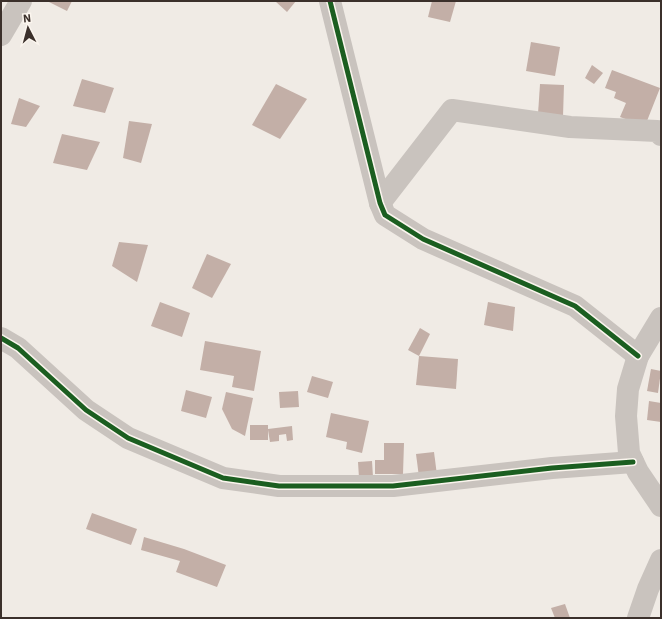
<svg xmlns="http://www.w3.org/2000/svg" width="662" height="619" viewBox="0 0 662 619" font-family="'IBM Plex Sans',sans-serif">
<style>
.building{fill:#c3afa7}
.lines{fill:none;stroke-linecap:round;stroke-linejoin:round}
.street{stroke:#c9c3be;stroke-width:22}
.cycleway-casing{stroke:#fbf5ee;stroke-width:8}
.cycleway{stroke:#1b5e20;stroke-width:5}
</style>
<rect width="100%" height="100%" fill="#f0ebe5"/>
<g class="building">
<path d="M 47,1 L 72,1 L 67,11 Z"/>
<path d="M 275,1 L 296,1 L 287,12 Z"/>
<path d="M 432,1 L 456,1 L 450,22 L 428,17 Z"/>
<path d="M 531,42 L 560,47 L 555,76 L 526,71 Z"/>
<path d="M 592,65 L 603,73 L 594,84 L 585,78 Z"/>
<path d="M 612,70 L 660,88 L 645,126 L 620,117 L 626,103 L 614,98 L 616,92 L 605,88 Z"/>
<path d="M 82,79 L 114,88 L 105,113 L 73,106 Z"/>
<path d="M 276,84 L 307,99 L 280,139 L 252,125 Z"/>
<path d="M 540,84 L 564,85 L 563,116 L 538,114 Z"/>
<path d="M 19,98 L 40,106 L 26,127 L 11,124 Z"/>
<path d="M 129,121 L 152,124 L 141,163 L 123,158 Z"/>
<path d="M 62,134 L 100,142 L 87,170 L 53,163 Z"/>
<path d="M 119,242 L 148,245 L 137,282 L 112,266 Z"/>
<path d="M 207,254 L 231,264 L 212,298 L 192,288 Z"/>
<path d="M 160,302 L 190,313 L 182,337 L 151,326 Z"/>
<path d="M 488,302 L 515,307 L 513,331 L 484,325 Z"/>
<path d="M 420,328 L 430,334 L 419,356 L 408,350 Z"/>
<path d="M 205,341 L 261,351 L 254,391 L 232,387 L 234,376 L 200,370 Z"/>
<path d="M 419,356 L 458,359 L 456,389 L 416,385 Z"/>
<path d="M 651,369 L 661,371 L 658,393 L 647,391 Z"/>
<path d="M 312,376 L 333,382 L 328,398 L 307,392 Z"/>
<path d="M 186,390 L 212,397 L 206,418 L 181,411 Z"/>
<path d="M 298,391 L 299,407 L 280,408 L 279,392 Z"/>
<path d="M 226,392 L 253,398 L 245,436 L 232,429 L 222,409 Z"/>
<path d="M 649,401 L 661,403 L 661,422 L 647,420 Z"/>
<path d="M 331,413 L 369,421 L 362,453 L 346,449 L 347,442 L 326,437 Z"/>
<path d="M 250,425 L 268,425 L 268,429 L 292,426 L 293,440 L 287,441 L 286,434 L 279,435 L 279,441 L 270,442 L 268,430 L 268,440 L 250,440 Z"/>
<path d="M 384,443 L 404,443 L 403,474 L 375,474 L 375,460 L 384,460 Z"/>
<path d="M 434,452 L 437,475 L 419,477 L 416,454 Z"/>
<path d="M 372,461 L 373,477 L 359,478 L 358,462 Z"/>
<path d="M 92,513 L 137,529 L 131,545 L 86,529 Z"/>
<path d="M 144,537 L 184,549 L 226,565 L 217,587 L 176,572 L 180,561 L 141,550 Z"/>
<path d="M 565,604 L 570,618 L 555,618 L 551,608 Z"/>
</g>
<g class="lines">
<g class="street">
<path d="M 330,1 L 380,203 L 385,215 L 423,239 L 575,306 L 638,356"/>
<path d="M 1,35 L 21,1"/>
<path d="M 380,203 L 452,110 L 570,127 L 657,131 L 661,135"/>
<path d="M 661,318 L 638,356 L 628,389 L 626,416 L 629,453 L 638,472 L 661,506"/>
<path d="M 1,338 L 18,348 L 86,410 L 128,438 L 223,478 L 279,486 L 393,486 L 552,468 L 633,462"/>
<path d="M 638,618 L 648,589 L 661,560"/>
</g>
<g class="cycleway-casing">
<g id="cycleway">
<path d="M 330,1 L 380,203 L 385,215 L 423,239 L 575,306 L 638,356"/>
<path d="M 1,338 L 18,348 L 86,410 L 128,438 L 223,478 L 279,486 L 393,486 L 552,468 L 633,462"/>
</g>
</g>
<use href="#cycleway" class="cycleway"/>
</g>
<rect width="662" height="619" fill="none" stroke="#3b302b" stroke-width="4"/>
<g transform="translate(28 28) rotate(354)" stroke="#fbf5ee" stroke-width="3" paint-order="stroke">
<path d="M0-3L7 15L0 10L-7 15Z" fill="#3b302b"/>
<text y="-6" font-size="11" font-weight="bold" text-anchor="middle" fill="#3b302b">N</text>
</g>
</svg>
